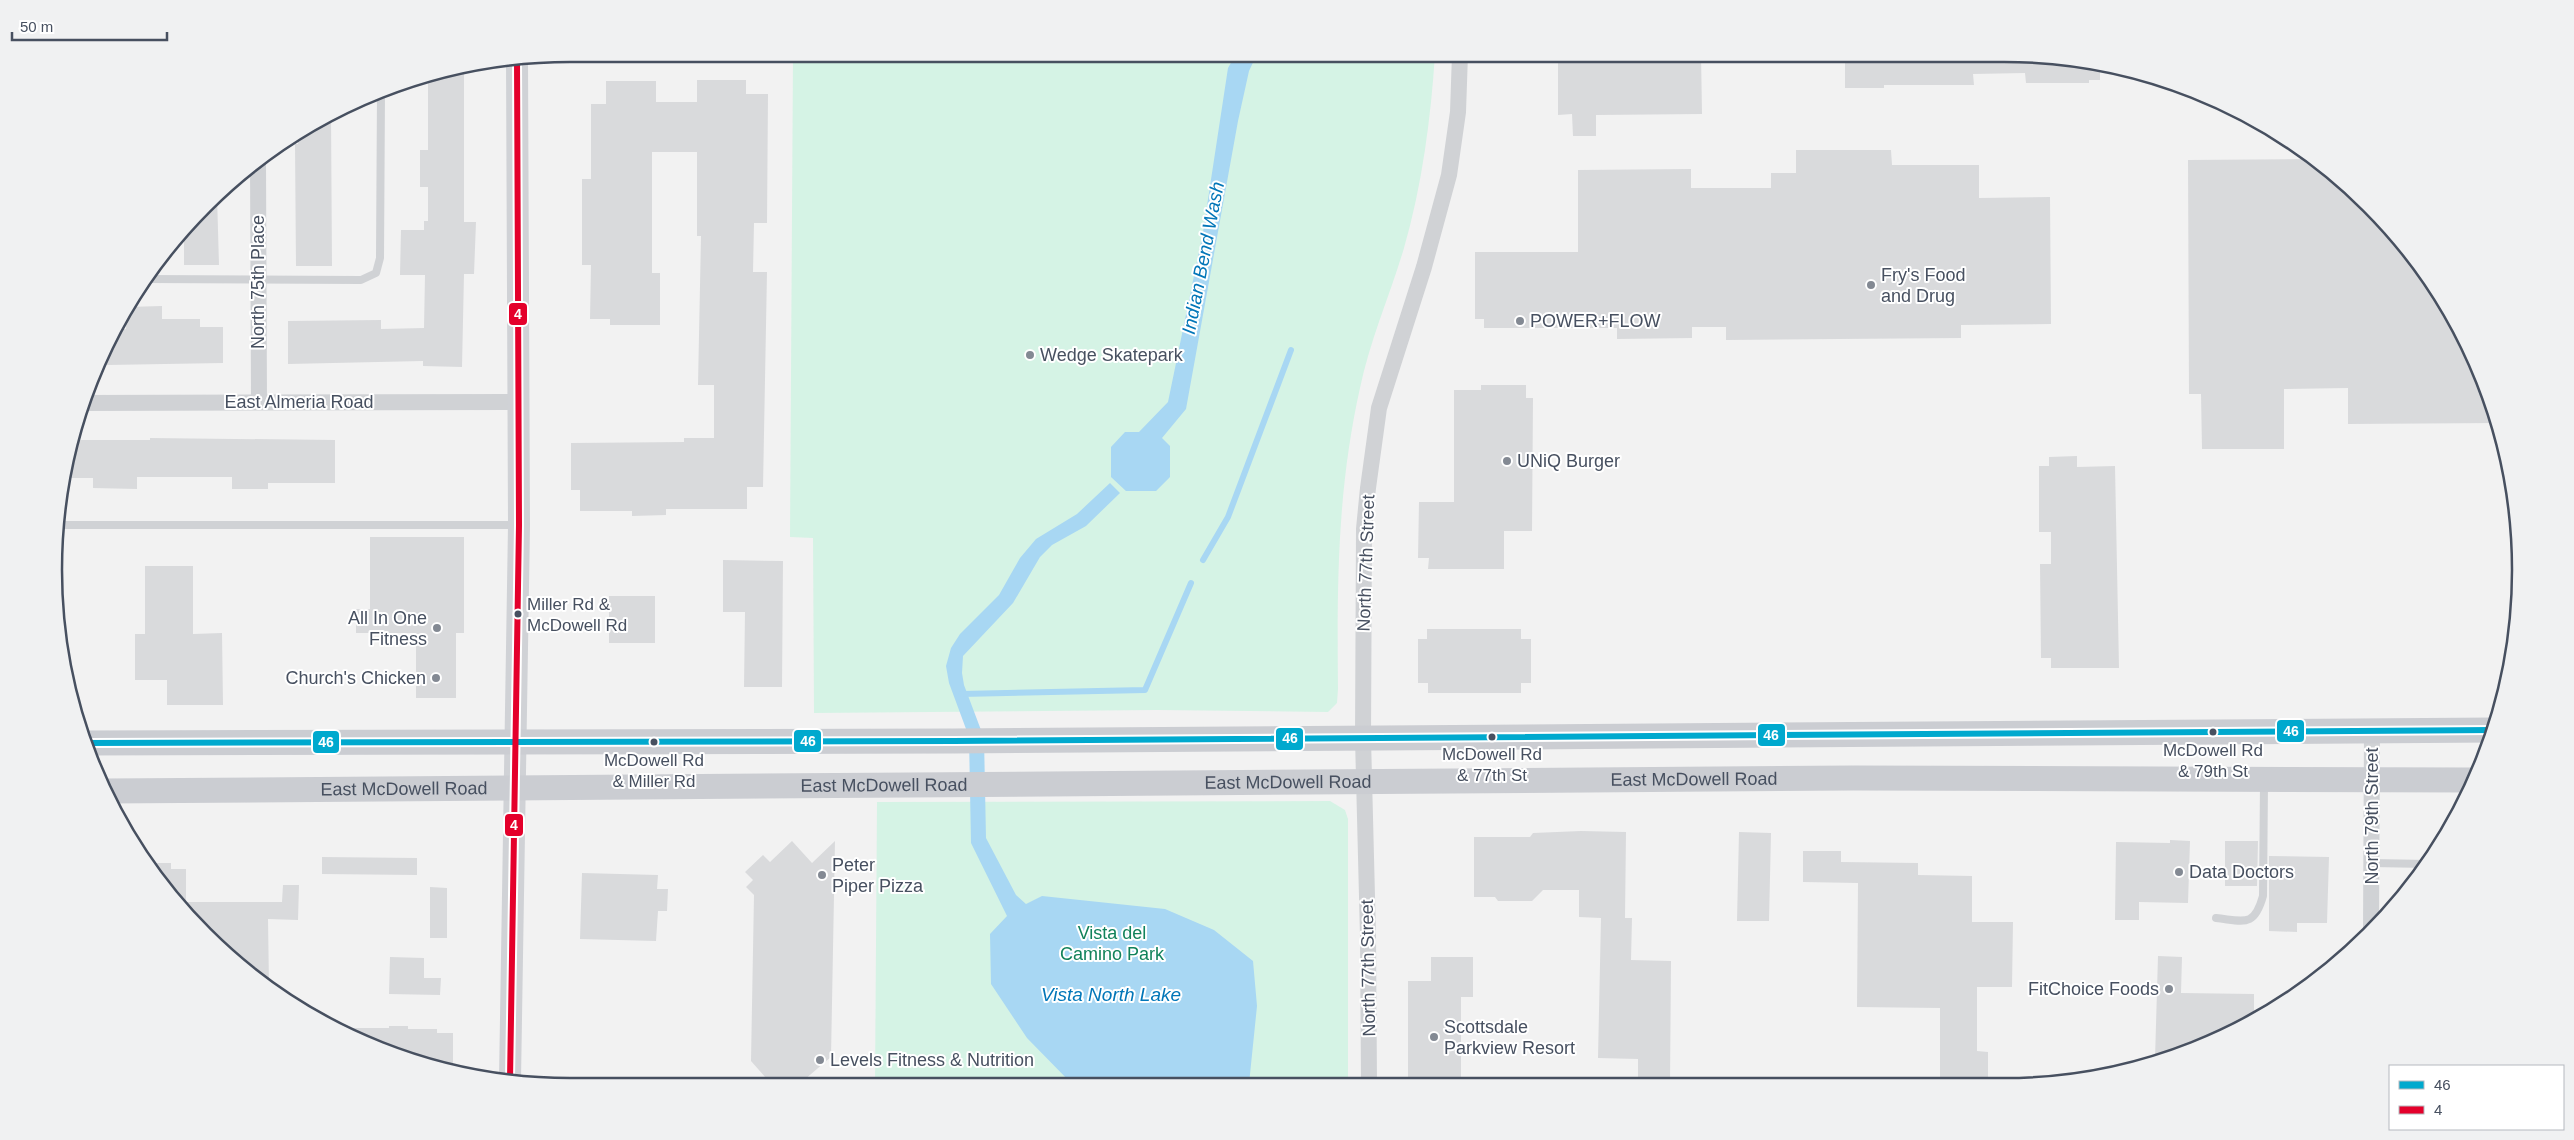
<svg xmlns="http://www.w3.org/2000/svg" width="2574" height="1140" viewBox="0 0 2574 1140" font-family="Arial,sans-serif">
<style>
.green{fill:#d5f3e5}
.water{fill:#a8d7f3}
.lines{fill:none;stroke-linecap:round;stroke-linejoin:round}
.stream{stroke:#a8d7f3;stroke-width:6}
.building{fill:#d9dadc}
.lane{stroke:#d0d2d5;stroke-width:8}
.street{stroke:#d0d2d5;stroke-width:16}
.secondary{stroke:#d0d2d6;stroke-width:22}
.primary{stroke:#cbcdd2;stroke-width:25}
.bus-1-casing{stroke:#fff;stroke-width:10}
.bus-2-casing{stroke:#fff;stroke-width:10}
.bus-1{stroke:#00a9ce;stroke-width:6}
.bus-2{stroke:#e4002b;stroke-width:6}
.poi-dot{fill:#838993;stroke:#fff;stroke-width:2}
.bus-dot{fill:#475060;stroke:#fff;stroke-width:2}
.labels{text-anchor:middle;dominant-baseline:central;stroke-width:4;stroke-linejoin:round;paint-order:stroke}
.bus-label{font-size:17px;fill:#475060;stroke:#fff}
.poi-label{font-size:18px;fill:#475060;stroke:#fff;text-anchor:start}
.street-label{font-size:18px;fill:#475060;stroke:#fff}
.park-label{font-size:18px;fill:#11825b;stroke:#fff}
.water-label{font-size:19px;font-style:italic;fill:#0276b8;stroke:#fff}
.rim{fill:none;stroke:#475060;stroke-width:2.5}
.line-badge{stroke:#fff;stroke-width:2}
.badge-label{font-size:14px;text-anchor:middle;font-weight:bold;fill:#fff}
</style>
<rect width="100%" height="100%" fill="#f2f2f2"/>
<g class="green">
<path d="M 793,54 L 1435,54 C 1431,117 1422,186 1404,248 C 1390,295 1370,340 1360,388 C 1337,491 1337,585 1338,689 L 1337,703 L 1328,712 L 1157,710 L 814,713 L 813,538 L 790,537 Z"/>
<path d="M 1330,801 L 1345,810 L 1348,819 L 1348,1084 L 875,1085 L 877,802 Z"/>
</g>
<g class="water">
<path d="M 1236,54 L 1257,54 L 1249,71 L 1238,121 L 1186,409 L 1162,438 L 1170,446 L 1170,477 L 1156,491 L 1126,491 L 1111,477 L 1111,447 L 1125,432 L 1139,432 L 1168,402 L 1203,232 L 1228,68 Z"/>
<path d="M 1110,483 L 1120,493 L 1086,526 L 1052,545 L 1040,557 L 1013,603 L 963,656 L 962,673 L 964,685 L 984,738 L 986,838 L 1016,895 L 1026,904 L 1042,896 L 1165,909 L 1214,930 L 1253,961 L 1257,1006 L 1249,1084 L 1073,1085 L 1027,1038 L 991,984 L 990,934 L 1007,916 L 971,843 L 969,737 L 949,683 L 946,666 L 951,648 L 960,634 L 999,595 L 1020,558 L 1036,539 L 1077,514 Z"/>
</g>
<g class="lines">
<g class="stream">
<path d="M 1203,560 L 1228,517 L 1291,350"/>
<path d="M 961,694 L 1145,690 L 1191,583"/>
</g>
</g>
<g class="building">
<path d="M 1558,54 L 1701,54 L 1702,114 L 1596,115 L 1596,136 L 1573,136 L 1572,114 L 1558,115 Z"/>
<path d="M 1845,54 L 2004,54 L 2100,63 L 2100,80 L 2089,80 L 2089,83 L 2026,83 L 2025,73 L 1973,74 L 1974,85 L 1884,85 L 1884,88 L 1845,88 Z"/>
<path d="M 464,65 L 464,222 L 476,222 L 474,274 L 464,274 L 462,367 L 423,366 L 423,361 L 288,364 L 288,321 L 381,320 L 381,329 L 424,328 L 425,275 L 400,275 L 401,230 L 424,230 L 424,221 L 428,221 L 428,187 L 420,187 L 420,150 L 428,150 L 428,75 Z"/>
<path d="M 697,80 L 746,80 L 746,94 L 768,94 L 767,223 L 754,223 L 753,272 L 767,272 L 763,487 L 747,487 L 747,509 L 666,509 L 666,515 L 632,516 L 632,511 L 580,511 L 580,490 L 571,490 L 571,443 L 684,442 L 684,438 L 714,438 L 714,385 L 698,385 L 701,236 L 697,236 L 697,152 L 652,152 L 652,273 L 660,273 L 660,325 L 610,325 L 610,319 L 590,319 L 591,265 L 582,265 L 582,179 L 591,179 L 591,104 L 606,104 L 606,81 L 656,81 L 656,102 L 697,102 Z"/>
<path d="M 331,114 L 332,266 L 296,266 L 295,144 L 298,144 L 298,133 L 312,123 Z"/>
<path d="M 1796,150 L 1891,150 L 1892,165 L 1979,165 L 1979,198 L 2050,197 L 2051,324 L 1961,325 L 1961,338 L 1726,340 L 1726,327 L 1692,327 L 1692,338 L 1617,339 L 1617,328 L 1484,328 L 1484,319 L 1475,319 L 1475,252 L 1578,252 L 1578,170 L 1691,169 L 1691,188 L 1771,188 L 1771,173 L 1796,173 Z"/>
<path d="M 2313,159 L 2345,182 L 2414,256 L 2467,342 L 2498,423 L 2348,424 L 2348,388 L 2284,389 L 2284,449 L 2202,449 L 2201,394 L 2189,394 L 2188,160 Z"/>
<path d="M 217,195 L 219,265 L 184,265 L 184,228 Z"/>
<path d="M 162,306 L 162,319 L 200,319 L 200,327 L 223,327 L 223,363 L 107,365 L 108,346 L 115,329 L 126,329 L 127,307 Z"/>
<path d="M 1481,385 L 1526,385 L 1526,398 L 1533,398 L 1532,531 L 1504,531 L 1504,569 L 1428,569 L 1429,558 L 1418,558 L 1419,502 L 1454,502 L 1454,390 L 1481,390 Z"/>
<path d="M 150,438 L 335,440 L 335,483 L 268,483 L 268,489 L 232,489 L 232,477 L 137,477 L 137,489 L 93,488 L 93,478 L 63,478 L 72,440 L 150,440 Z"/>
<path d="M 2077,456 L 2077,467 L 2115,466 L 2119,668 L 2051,668 L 2051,658 L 2041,658 L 2040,564 L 2051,564 L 2051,532 L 2039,532 L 2039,466 L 2049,466 L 2049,457 Z"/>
<path d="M 370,537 L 464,537 L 464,633 L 456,633 L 456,698 L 416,698 L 416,633 L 356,633 L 356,609 L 370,609 Z"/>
<path d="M 723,560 L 783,561 L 782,687 L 744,687 L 745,612 L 723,612 Z"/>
<path d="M 145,566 L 193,566 L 193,634 L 222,633 L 223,705 L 167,705 L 167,680 L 135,680 L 135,634 L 145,634 Z"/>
<rect x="609" y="596" width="46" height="47"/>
<path d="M 1427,629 L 1521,629 L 1521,639 L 1531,639 L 1531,683 L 1521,683 L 1521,693 L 1428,693 L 1428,683 L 1418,683 L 1418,639 L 1427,639 Z"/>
<path d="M 1581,831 L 1626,832 L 1625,918 L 1632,918 L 1631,960 L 1671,961 L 1670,1083 L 1638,1083 L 1638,1059 L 1598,1058 L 1601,918 L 1579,917 L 1579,890 L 1543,890 L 1532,901 L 1498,901 L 1495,897 L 1474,897 L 1474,837 L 1530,837 L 1533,833 Z"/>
<path d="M 1739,832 L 1771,833 L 1769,921 L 1737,921 Z"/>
<path d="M 2170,840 L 2190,841 L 2188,903 L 2139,902 L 2139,920 L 2115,920 L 2116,842 L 2170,843 Z"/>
<path d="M 792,841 L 812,863 L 835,841 L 831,1057 L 797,1086 L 773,1086 L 751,1061 L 754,895 L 746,887 L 753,880 L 745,872 L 763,855 L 770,862 Z"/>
<path d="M 2225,841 L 2258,841 L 2257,886 L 2225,886 Z"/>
<path d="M 1803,851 L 1841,851 L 1841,862 L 1918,863 L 1918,875 L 1972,876 L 1972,922 L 2013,922 L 2012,987 L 1977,987 L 1977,1051 L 1988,1052 L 1988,1082 L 1940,1082 L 1940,1008 L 1857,1007 L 1858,883 L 1803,882 Z"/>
<path d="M 2269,856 L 2329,857 L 2327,923 L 2297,923 L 2297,932 L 2269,931 Z"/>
<path d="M 322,857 L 417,858 L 417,875 L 322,874 Z"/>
<path d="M 148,863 L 171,863 L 171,869 L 186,869 L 186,902 L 282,902 L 283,885 L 299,885 L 298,920 L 268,919 L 269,986 L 230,958 L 182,910 Z"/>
<path d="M 582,873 L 658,875 L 657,889 L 668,889 L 667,911 L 658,911 L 656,941 L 580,939 Z"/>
<path d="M 430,887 L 447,888 L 447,938 L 430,938 Z"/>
<path d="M 2158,956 L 2182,957 L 2181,993 L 2254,994 L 2254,1017 L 2202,1047 L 2155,1059 Z"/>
<path d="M 390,957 L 424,958 L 424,978 L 441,978 L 440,995 L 389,994 Z"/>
<path d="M 1431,957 L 1473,957 L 1473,997 L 1461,997 L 1461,1084 L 1408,1084 L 1408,981 L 1431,981 Z"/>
<path d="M 389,1026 L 408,1026 L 408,1029 L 437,1029 L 437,1033 L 453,1033 L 453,1072 L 404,1059 L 336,1028 L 389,1028 Z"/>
</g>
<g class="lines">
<g class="lane">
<path d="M 146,279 L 361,280 L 376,273 L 380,258 L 381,92"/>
<path d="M 58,525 L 516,525"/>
<path d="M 2372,863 L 2428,864"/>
<path d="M 2216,918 C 2244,921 2254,928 2263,896 L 2264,783"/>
</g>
<g class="street">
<path d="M 258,162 L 259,402"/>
<path d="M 82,403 L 517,402"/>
<path d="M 2371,930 L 2372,731"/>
<path d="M 1369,1084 L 1368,936 L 1363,738 L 1364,529 L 1368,488 L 1379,408 L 1424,267 L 1449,175 L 1458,112 L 1460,54"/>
</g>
<path class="secondary" d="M 510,1080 L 519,525 L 517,59"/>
<g class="primary">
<path d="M 85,743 L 953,741 L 2494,730"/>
<path id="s1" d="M 106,791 L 1853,778 L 2471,780"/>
</g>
<g class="bus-1-casing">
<path id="bus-1" d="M 85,743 L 953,741 L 2494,730"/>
</g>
<g class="bus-2-casing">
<path id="bus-2" d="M 510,1080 L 519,525 L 517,59"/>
</g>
<use href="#bus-1" class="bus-1"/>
<use href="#bus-2" class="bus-2"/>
</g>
<g class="poi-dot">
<circle cx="1871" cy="285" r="5"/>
<circle cx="1520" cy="321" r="5"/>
<circle cx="1030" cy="355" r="5"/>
<circle cx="1507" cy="461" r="5"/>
<circle cx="437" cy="628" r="5"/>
<circle cx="436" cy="678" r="5"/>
<circle cx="2179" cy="872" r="5"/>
<circle cx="822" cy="875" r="5"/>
<circle cx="2169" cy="989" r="5"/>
<circle cx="1434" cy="1037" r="5"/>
<circle cx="820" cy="1060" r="5"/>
</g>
<g class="bus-dot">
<circle cx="518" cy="614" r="4.5"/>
<circle cx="2213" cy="732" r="4.5"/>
<circle cx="1492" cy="737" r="4.5"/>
<circle cx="654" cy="742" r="4.5"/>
</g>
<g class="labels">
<g class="bus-label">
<text x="527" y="604" text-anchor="start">Miller Rd &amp;<tspan x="527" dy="21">McDowell Rd</tspan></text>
<text x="2213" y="750">McDowell Rd<tspan x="2213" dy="21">&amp; 79th St</tspan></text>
<text x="1492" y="754">McDowell Rd<tspan x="1492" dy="21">&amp; 77th St</tspan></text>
<text x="654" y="760">McDowell Rd<tspan x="654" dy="21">&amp; Miller Rd</tspan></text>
</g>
<g class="poi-label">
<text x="1881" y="275">Fry's Food<tspan x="1881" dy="21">and Drug</tspan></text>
<text x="1530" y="321">POWER+FLOW</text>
<text x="1040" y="355">Wedge Skatepark</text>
<text x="1517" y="461">UNiQ Burger</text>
<text x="427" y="618" text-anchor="end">All In One<tspan x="427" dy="21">Fitness</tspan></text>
<text x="426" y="678" text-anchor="end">Church's Chicken</text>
<text x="832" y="865">Peter<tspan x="832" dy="21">Piper Pizza</tspan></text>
<text x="2189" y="872">Data Doctors</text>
<text x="2159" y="989" text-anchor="end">FitChoice Foods</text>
<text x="1444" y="1027">Scottsdale<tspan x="1444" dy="21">Parkview Resort</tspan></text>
<text x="830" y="1060">Levels Fitness &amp; Nutrition</text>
</g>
<g class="street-label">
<text transform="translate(258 282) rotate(-90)">North 75th Place</text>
<text x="299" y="402">East Almeria Road</text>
<text transform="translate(1366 563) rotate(-88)">North 77th Street</text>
<text stroke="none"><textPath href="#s1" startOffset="1588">East McDowell Road</textPath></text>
<text stroke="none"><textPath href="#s1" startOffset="1182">East McDowell Road</textPath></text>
<text stroke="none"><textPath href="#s1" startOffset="778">East McDowell Road</textPath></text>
<text stroke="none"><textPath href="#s1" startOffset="298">East McDowell Road</textPath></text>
<text transform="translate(2372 816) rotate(-90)">North 79th Street</text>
<text transform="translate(1368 968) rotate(-91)">North 77th Street</text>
</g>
<g class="park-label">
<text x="1112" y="933">Vista del<tspan x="1112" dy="21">Camino Park</tspan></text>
</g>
<g class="water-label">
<text transform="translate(1203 258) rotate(-79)">Indian Bend Wash</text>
<text x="1111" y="994">Vista North Lake</text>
</g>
</g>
<path d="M0 0H2574V1140H0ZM570 62H2004A508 508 0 0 1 2512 570V570A508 508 0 0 1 2004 1078H570A508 508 0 0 1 62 570V570A508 508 0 0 1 570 62Z" fill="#f0f1f2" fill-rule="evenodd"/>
<path class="rim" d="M570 62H2004A508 508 0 0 1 2512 570V570A508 508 0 0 1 2004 1078H570A508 508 0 0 1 62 570V570A508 508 0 0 1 570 62Z"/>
<g class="line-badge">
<rect x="508" y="302" width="20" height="24" rx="5" fill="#e4002b"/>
<rect x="2276" y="719" width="29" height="24" rx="5" fill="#00a9ce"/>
<rect x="1757" y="723" width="29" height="24" rx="5" fill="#00a9ce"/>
<rect x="1275" y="727" width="29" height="24" rx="5" fill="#00a9ce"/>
<rect x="793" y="729" width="29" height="24" rx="5" fill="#00a9ce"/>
<rect x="312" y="730" width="28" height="24" rx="5" fill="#00a9ce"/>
<rect x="504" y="813" width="20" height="24" rx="5" fill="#e4002b"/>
</g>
<g class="badge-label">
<text x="518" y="319">4</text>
<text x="2291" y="736">46</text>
<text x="1771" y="740">46</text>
<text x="1290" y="743">46</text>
<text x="808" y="746">46</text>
<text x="326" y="747">46</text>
<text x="514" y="830">4</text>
</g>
<rect x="2389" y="1065" width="175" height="65" fill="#ffffff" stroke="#b5b9bf"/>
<rect x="2399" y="1081" width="25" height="8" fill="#00a9ce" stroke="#b5b9bf"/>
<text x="2434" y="1090" font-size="15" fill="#475060">46</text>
<rect x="2399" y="1106" width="25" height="8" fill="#e4002b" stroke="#b5b9bf"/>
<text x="2434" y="1115" font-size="15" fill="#475060">4</text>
<path d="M12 32v8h155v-8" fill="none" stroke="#475060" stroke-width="2.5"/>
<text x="20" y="32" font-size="15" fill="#475060" stroke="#ffffff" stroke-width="4" paint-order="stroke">50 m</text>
</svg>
